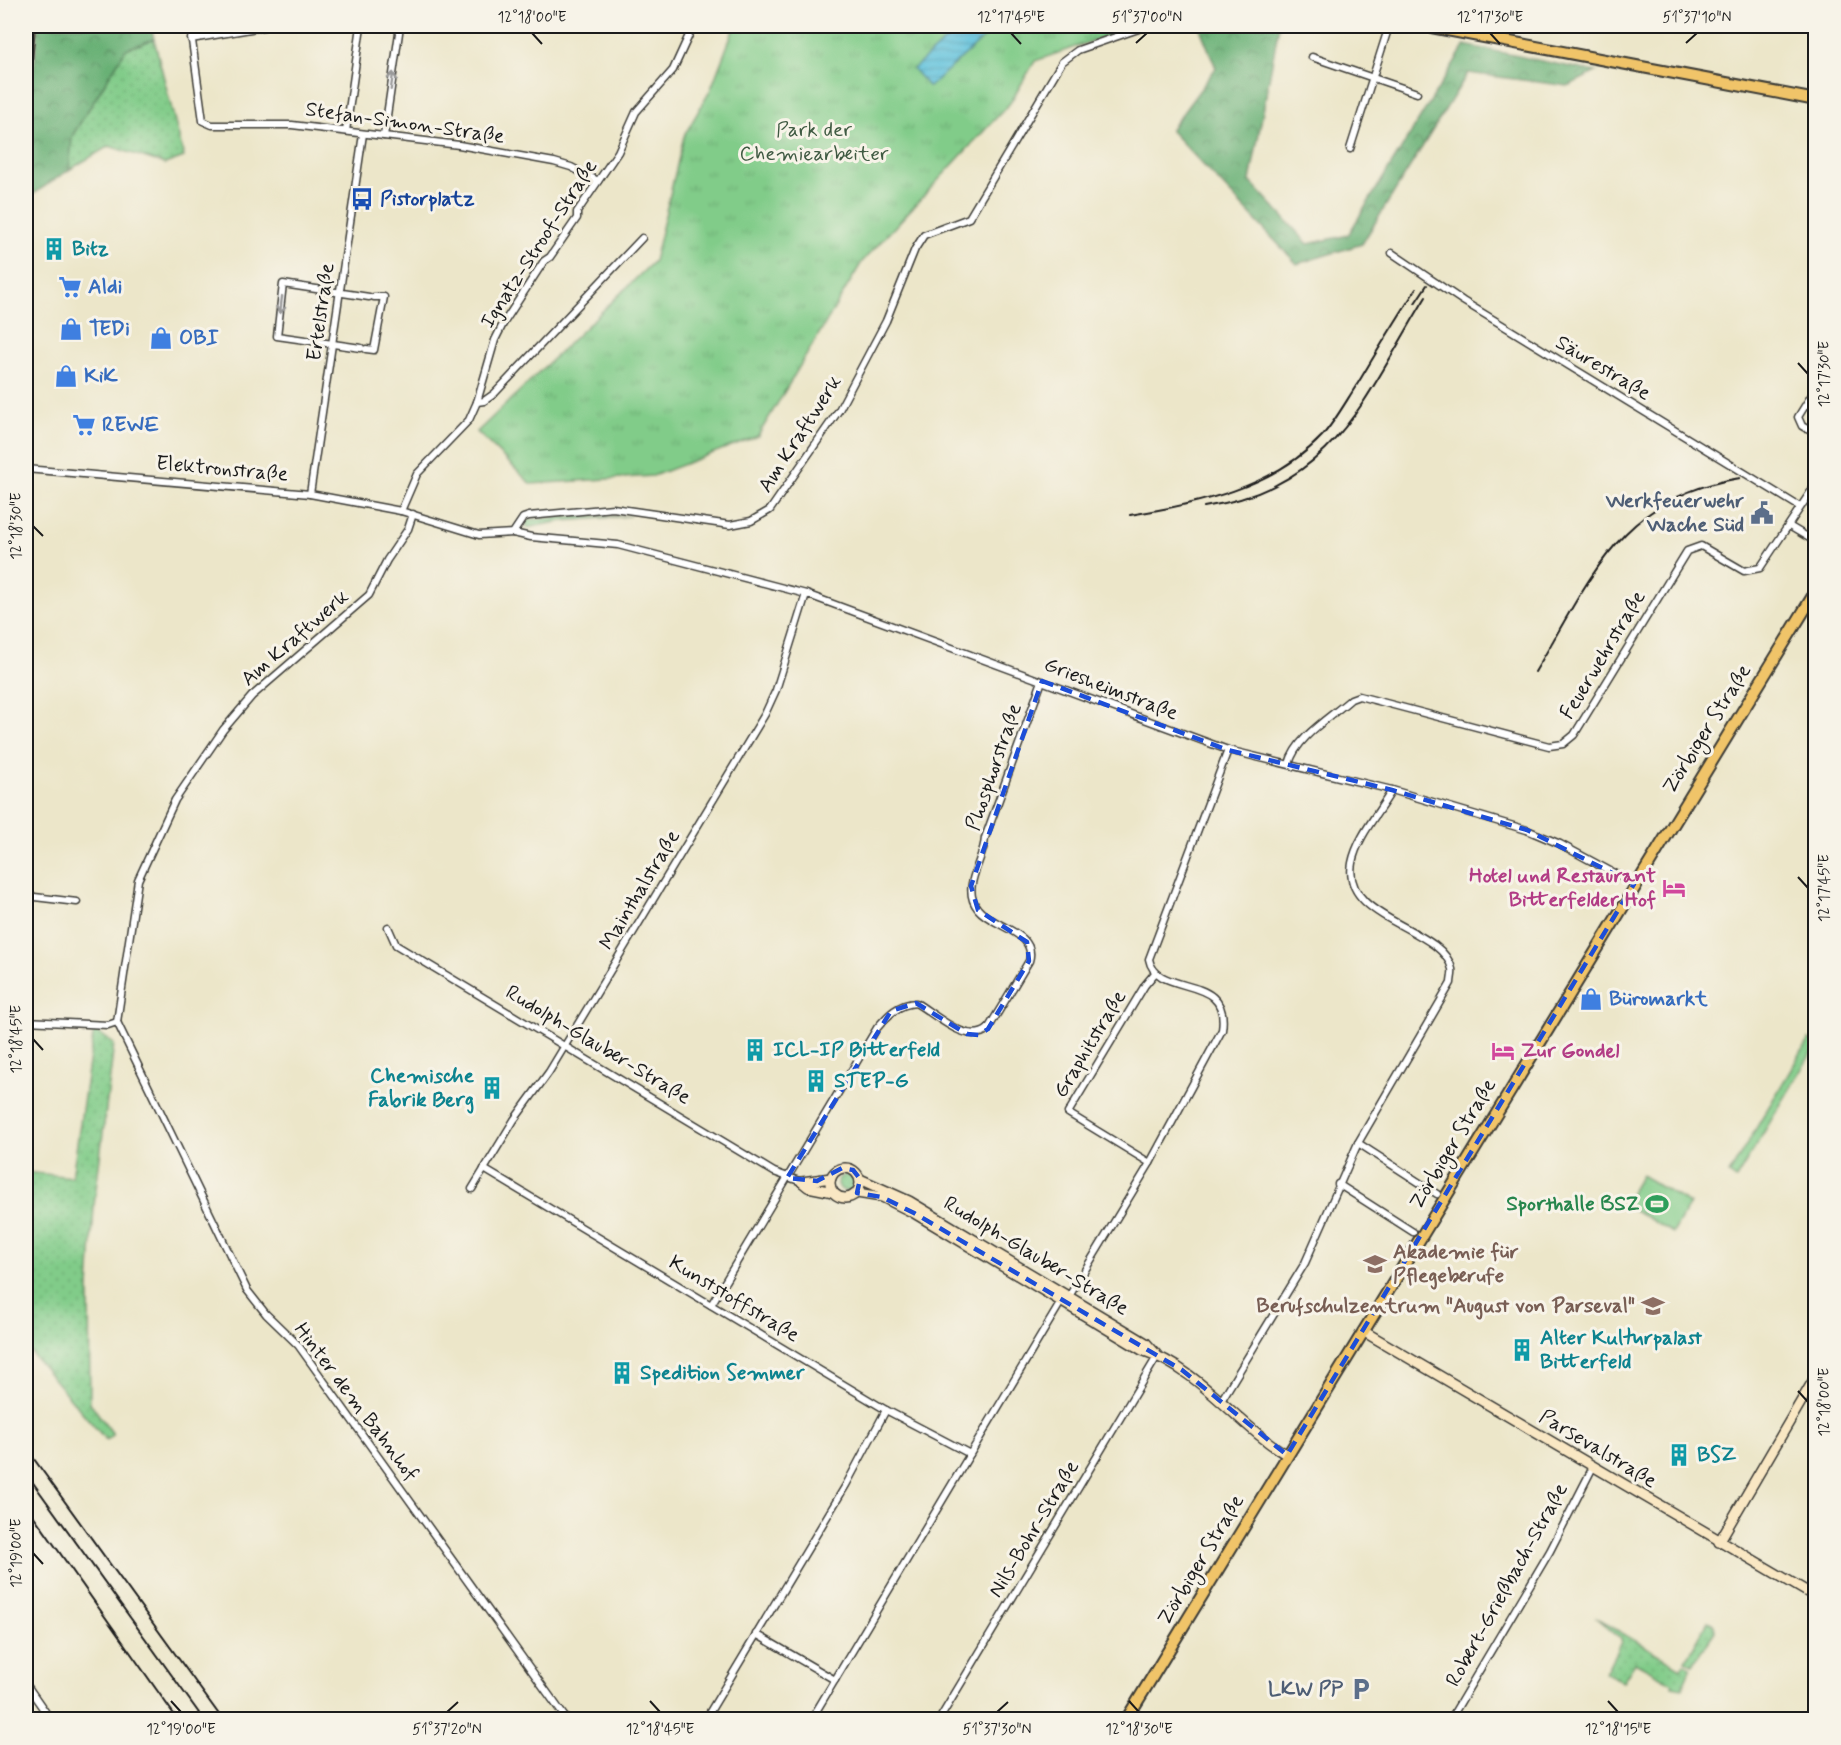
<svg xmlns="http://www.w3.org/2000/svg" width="1841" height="1745" viewBox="0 0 1841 1745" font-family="Mynerve,sans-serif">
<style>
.grass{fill:url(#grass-dots);stroke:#4e7452;stroke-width:1.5}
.forest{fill:url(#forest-crowns);stroke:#426648;stroke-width:1.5}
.park{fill:url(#park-tufts);stroke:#4e7452;stroke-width:1.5}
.pitch{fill:#81cc89;stroke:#4e7452;stroke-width:1.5}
.water{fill:url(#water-rules);stroke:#3e6f7c;stroke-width:1.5}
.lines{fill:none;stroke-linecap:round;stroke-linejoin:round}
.street-casing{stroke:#3b3a36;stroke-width:9}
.secondary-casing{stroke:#3b3a36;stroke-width:12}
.primary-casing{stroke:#3b3a36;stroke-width:14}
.street{stroke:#fff;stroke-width:6}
.secondary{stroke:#f9e7c3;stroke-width:9}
.primary{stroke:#f0c469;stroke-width:10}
.rail{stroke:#1c1c1c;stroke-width:2}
.oneway{stroke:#999}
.marked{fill:none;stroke:#1d4ed8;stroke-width:4.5;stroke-dasharray:12 8;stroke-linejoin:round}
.ticks{fill:none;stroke:#1c1c1c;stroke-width:2}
.labels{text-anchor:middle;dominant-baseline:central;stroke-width:6;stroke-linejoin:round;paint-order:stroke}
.street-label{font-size:21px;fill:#1c1c1c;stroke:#f7f3e8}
.park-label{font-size:21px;fill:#3f5a42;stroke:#f7f3e8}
.transit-label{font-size:21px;font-weight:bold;fill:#164399;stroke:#f7f3e8;text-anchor:start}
.culture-label{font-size:21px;font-weight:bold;fill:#0d838f;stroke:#f7f3e8;text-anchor:start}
.shop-label{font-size:21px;font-weight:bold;fill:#366cbe;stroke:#f7f3e8;text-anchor:start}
.service-label{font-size:21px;font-weight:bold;fill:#4e5e75;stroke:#f7f3e8;text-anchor:end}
.hotel-label{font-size:21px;font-weight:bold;fill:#b23c85;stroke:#f7f3e8;text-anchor:end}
.leisure-label{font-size:21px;font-weight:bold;fill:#27864d;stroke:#f7f3e8;text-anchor:end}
.education-label{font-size:21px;font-weight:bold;fill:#785e54;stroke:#f7f3e8;text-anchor:start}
.neatline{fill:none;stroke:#1c1c1c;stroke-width:2}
.ticks-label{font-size:15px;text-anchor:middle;fill:#1c1c1c}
</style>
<defs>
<pattern id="grass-dots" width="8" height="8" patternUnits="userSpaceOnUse" patternTransform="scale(1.5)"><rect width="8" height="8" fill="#81cc89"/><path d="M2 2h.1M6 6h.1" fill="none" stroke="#6faf76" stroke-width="1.8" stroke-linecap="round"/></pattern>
<pattern id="forest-crowns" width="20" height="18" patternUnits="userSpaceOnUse" patternTransform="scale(1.5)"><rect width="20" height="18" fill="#68b075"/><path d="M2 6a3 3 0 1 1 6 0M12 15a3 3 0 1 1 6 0" fill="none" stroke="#558e5f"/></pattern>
<pattern id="park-tufts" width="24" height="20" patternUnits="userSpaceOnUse" patternTransform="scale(1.5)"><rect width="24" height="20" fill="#81cc89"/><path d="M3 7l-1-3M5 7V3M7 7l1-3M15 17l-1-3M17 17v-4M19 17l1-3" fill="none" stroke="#6faf76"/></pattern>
<pattern id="water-rules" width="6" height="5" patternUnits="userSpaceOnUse" patternTransform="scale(1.5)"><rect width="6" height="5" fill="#5fc2dd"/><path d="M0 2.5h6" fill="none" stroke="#52a6bd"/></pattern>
</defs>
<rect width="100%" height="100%" fill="#f7f3e8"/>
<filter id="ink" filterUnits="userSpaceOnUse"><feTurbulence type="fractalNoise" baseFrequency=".0167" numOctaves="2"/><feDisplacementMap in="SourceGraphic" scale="12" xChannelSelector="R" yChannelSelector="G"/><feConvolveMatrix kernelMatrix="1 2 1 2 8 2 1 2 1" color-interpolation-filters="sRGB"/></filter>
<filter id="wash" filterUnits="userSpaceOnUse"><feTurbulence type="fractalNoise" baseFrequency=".008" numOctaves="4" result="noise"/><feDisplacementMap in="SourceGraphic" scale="24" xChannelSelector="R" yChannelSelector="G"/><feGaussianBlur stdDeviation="1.35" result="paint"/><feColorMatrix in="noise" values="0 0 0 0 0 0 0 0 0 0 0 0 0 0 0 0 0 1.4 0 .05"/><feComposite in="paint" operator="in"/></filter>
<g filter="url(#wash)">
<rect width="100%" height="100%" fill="#ece6c9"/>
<g class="grass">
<path d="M 154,39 L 184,157 L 165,164 L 109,146 L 69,170 L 72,136 L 126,49 Z"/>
<path d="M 574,516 L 630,516 L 562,521 L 526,528 L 527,520 Z"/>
<path d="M 94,1029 L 114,1044 L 94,1206 L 89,1288 L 90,1403 L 113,1434 L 106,1440 L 26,1347 L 26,1172 L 72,1177 Z"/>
<circle cx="846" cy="1183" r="8"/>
<path d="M 1595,1617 L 1681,1668 L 1684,1663 L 1691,1667 L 1682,1688 L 1672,1686 L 1673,1683 L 1635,1662 L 1623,1681 L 1605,1673 L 1622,1640 Z"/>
<path d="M 1708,1621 L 1714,1624 L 1715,1631 L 1693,1664 L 1686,1660 Z"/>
</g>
<g class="forest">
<path d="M 38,26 L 151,26 L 154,39 L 126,49 L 72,136 L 69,170 L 26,199 L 27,137 Z"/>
<path d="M 1199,26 L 1279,26 L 1250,181 L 1308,244 L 1348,235 L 1465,45 L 1596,72 L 1568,86 L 1468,73 L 1362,244 L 1297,264 L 1170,130 L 1216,68 Z"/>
</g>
<path class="park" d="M 735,26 L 1135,26 L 1035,61 L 1010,103 L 862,262 L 758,436 L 653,476 L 531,484 L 477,432 L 654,261 L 684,136 L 710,91 Z"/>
<g class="pitch">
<path d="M 1809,1039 L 1815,1043 L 1815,1047 L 1736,1179 L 1729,1174 Z"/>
<path d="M 1641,1175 L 1690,1204 L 1673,1233 L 1624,1204 Z"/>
</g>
<path class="water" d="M 962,26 L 981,26 L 988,34 L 929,87 L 913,69 Z"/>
</g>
<g filter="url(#ink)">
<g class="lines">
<g class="street-casing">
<g id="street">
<path d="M 190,26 L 203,121 L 212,125 L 292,125 L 459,145 L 554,162 L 571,167 L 598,181"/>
<path d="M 191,39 L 269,26"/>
<path d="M 1312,57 L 1417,93"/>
<path d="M 346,131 L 361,26"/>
<path d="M 384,136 L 400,26"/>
<path d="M 1350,149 L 1389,26"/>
<path d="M 1392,253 L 1463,301 L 1800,507"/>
<path d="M 361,348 L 277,336 L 283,284 L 369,297"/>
<path d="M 366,349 L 374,350 L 384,297 L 374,297"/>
<path d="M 1816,388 L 1798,417 L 1802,426 L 1816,434"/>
<path d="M 477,402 L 484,401 L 494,394 L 642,238"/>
<path d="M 26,469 L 310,494 L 401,511 L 479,535 L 513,533 L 523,518 L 529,516 L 613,508 L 730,525 L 751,521 L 770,510 L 839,410 L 886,321 L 915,249 L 924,235 L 969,218 L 1062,62 L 1078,50 L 1147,26"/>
<path d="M 310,494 L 363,134"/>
<path d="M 401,511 L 417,474 L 469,420 L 477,402 L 495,340 L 503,324 L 544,261 L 550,257 L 577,218 L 577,212 L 618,152 L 636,112 L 673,70 L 690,33 L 691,26"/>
<path d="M 1789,526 L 1816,542"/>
<path d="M 513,533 L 531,537 L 618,545 L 806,594 L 1228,750 L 1392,790 L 1527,830 L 1560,844 L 1634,884"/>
<path d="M 1289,764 C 1296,737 1331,717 1351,699 L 1359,696 L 1549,746 L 1563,744 L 1574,735 L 1687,551 L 1701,546 L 1744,571 L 1760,568 L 1816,484"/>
<path d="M 26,896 L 77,902"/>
<path d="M 388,927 L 396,945 L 774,1172 L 802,1182"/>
<path d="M 26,1021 L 108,1025 L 117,1022"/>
<path d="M 117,1022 L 247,1290 L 266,1314 L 298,1345 L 567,1720"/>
<path d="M 117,1022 L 138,880 L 175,800 L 223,730 L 252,696 L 369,595 L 387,560 L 408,529 L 413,514"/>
<path d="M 1358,1143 L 1437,1194"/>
<path d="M 1150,1163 L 1068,1113 L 1145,985 L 1155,973"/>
<path d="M 484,1169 L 886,1410 L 970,1454"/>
<path d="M 1338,1184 L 1413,1232"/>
<path d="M 472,1189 L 514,1120 L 549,1072 L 765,714 L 776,690 L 806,594"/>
<path d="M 1068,1298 L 1150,1163 L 1222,1030 C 1231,971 1156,998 1149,959 L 1228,750"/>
<path d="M 711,1305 L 877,1028 C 888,1015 898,1004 916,1003 C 935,1014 968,1046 988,1029 L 1029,961 C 1038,932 992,927 978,909 C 960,887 984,861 985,838 L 1042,681"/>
<path d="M 1221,1401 L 1305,1263 L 1358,1143 L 1451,983 C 1451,979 1453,973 1452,969 C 1442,926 1341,921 1352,863 C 1357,837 1379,813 1392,790"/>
<path d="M 756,1634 L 835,1680"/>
<path d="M 26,1684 L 51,1720"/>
<path d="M 703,1720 L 708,1715 L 846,1485 L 886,1410"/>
<path d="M 811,1720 L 1061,1302"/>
<path d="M 939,1720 L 1158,1355"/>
<path d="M 1450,1720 L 1550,1551 L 1593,1467"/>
</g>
</g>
<g class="secondary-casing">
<g id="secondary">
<circle cx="845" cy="1183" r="15"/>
<path d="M 860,1179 L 909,1201 L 1146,1343 L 1156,1354"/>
<path d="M 802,1182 L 808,1187 L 833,1192"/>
<path d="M 802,1182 L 831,1178"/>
<path d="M 857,1193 L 882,1197 L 914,1213 L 1142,1350 C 1201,1370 1236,1424 1287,1455"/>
<path d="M 1363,1331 L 1816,1597"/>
<path d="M 1719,1542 L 1816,1376"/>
</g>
</g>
<g class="primary-casing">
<g id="primary">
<path d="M 1426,26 L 1816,100"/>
<path d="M 26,63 L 29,26"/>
<path d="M 1126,1720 L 1816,591"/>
</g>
</g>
<use href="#street" class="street"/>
<use href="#secondary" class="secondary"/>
<use href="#primary" class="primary"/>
<g class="rail">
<path d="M 1415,303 L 1427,285"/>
<path d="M 1204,507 C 1335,487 1364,398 1426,297"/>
<path d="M 1130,515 C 1198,504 1273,488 1322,436 C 1336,420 1346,401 1358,383 C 1377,351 1396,320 1416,289"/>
<path d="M 1535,672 C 1591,578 1620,497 1740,478"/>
<path d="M 26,1448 L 223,1720"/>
<path d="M 26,1473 L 204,1720"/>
<path d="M 26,1505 L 178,1720"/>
</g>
</g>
<defs><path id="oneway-shaft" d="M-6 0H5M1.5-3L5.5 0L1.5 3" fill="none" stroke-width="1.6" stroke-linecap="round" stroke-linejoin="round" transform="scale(1.5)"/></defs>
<g class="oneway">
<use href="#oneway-shaft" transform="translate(392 81) rotate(-82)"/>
<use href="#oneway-shaft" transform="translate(281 305) rotate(97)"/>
</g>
</g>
<path class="marked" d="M 1042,681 L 1228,750 L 1392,790 L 1527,830 L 1634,884 L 1287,1455 L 1182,1370 L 914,1213 L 882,1197 L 857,1193 L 860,1179 L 853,1170 L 842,1168 L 817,1181 L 787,1178 L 891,1011 L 916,1003 L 967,1034 L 979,1035 L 988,1029 L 1029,961 L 1027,942 L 978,910 L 971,886 Z"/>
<path class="ticks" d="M 532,33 L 542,44M 1011,33 L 1021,44M 1490,33 L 1500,44M 1136,43 L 1147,33M 1686,43 L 1697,33M 1798,363 L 1808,374M 33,526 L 43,536M 1798,877 L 1808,888M 33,1039 L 43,1050M 1798,1391 L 1808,1402M 33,1553 L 43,1564M 171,1701 L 181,1712M 650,1701 L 660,1712M 1129,1701 L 1139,1712M 1608,1701 L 1618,1712M 447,1712 L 458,1702M 997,1712 L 1008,1702"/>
<defs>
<g id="bus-bare" transform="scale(1.8)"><path d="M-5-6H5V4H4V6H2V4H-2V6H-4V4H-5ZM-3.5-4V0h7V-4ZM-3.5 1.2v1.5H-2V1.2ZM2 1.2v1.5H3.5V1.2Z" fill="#1a4fb4" stroke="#f7f3e8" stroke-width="2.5" paint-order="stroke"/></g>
<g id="building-bare" transform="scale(1.8)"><path d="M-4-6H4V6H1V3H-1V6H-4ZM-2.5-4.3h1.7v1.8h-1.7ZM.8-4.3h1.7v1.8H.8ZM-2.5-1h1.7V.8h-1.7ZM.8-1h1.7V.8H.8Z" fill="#0f9aa8" stroke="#f7f3e8" stroke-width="2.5" paint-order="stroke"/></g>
<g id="supermarket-bare" transform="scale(1.8)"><path d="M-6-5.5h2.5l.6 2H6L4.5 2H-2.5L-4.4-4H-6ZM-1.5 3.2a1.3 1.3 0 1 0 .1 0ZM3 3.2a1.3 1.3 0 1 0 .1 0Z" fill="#3f7fe0" stroke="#f7f3e8" stroke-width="2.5" paint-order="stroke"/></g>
<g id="shop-bare" transform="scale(1.8)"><path d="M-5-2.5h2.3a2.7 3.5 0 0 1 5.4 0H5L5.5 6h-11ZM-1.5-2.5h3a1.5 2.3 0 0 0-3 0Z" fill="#3f7fe0" stroke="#f7f3e8" stroke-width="2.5" paint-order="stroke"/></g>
<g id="civic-bare" transform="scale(1.8)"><path d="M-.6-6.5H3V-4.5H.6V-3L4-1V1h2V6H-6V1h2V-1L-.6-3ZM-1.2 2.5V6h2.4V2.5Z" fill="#5c6f8a" stroke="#f7f3e8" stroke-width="2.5" paint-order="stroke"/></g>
<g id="hotel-bare" transform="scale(1.8)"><path d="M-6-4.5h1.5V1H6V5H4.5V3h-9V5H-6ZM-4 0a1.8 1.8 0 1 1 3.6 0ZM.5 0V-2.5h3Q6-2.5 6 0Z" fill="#d1479c" stroke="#f7f3e8" stroke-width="2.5" paint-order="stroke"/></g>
<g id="stadium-bare" transform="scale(1.8)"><path d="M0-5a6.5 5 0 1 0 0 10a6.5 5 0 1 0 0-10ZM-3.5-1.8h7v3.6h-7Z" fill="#2e9e5b" stroke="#f7f3e8" stroke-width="2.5" paint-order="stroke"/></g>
<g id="school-bare" transform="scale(1.8)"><path d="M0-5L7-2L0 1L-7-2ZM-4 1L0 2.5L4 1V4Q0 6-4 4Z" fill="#8d6e63" stroke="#f7f3e8" stroke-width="2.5" paint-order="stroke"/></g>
<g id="parking-bare" transform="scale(1.8)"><path d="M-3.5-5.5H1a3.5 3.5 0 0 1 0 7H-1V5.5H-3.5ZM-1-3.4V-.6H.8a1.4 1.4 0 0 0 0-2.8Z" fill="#5c6f8a" stroke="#f7f3e8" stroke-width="2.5" paint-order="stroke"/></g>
</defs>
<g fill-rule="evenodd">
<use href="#bus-bare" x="362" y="199"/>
<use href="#building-bare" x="54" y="249"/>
<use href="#supermarket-bare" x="70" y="287"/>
<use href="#shop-bare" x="71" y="329"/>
<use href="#shop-bare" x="161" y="338"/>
<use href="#shop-bare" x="66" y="376"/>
<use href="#supermarket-bare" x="84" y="425"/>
<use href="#civic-bare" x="1762" y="513"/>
<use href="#hotel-bare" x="1674" y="888"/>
<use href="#shop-bare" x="1591" y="999"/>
<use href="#building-bare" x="755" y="1050"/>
<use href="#hotel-bare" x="1503" y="1051"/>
<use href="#building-bare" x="816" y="1081"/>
<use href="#building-bare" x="492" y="1088"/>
<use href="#stadium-bare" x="1657" y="1204"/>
<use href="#school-bare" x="1375" y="1264"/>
<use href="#school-bare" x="1653" y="1306"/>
<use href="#building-bare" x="1522" y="1350"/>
<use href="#building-bare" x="622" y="1373"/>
<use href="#building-bare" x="1679" y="1455"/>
<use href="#parking-bare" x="1361" y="1689"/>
</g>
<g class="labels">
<g class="street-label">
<text transform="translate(405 123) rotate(8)">Stefan-Simon-Straße</text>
<text transform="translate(539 244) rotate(-57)">Ignatz-Stroof-Straße</text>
<text transform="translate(321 312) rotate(-82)">Ertelstraße</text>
<text transform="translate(1603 368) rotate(31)">Säurestraße</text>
<text transform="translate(800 434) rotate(-57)">Am Kraftwerk</text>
<text transform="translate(222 469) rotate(5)">Elektronstraße</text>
<text transform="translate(295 638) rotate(-41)">Am Kraftwerk</text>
<text transform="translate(1603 655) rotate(-59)">Feuerwehrstraße</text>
<text transform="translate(1111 689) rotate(21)">Griesheimstraße</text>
<text transform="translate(1707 729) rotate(-58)">Zörbiger Straße</text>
<text transform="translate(994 767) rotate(-71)">Phosphorstraße</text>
<text transform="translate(640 890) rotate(-59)">Mainthalstraße</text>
<text transform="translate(1090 1044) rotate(-59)">Graphitstraße</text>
<text transform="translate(598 1045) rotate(31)">Rudolph-Glauber-Straße</text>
<text transform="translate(1453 1144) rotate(-59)">Zörbiger Straße</text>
<text transform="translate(1036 1256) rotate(31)">Rudolph-Glauber-Straße</text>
<text transform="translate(734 1299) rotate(31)">Kunststoffstraße</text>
<text transform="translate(356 1402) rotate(53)">Hinter dem Bahnhof</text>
<text transform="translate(1598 1449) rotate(31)">Parsevalstraße</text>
<text transform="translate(1034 1529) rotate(-59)">Nils-Bohr-Straße</text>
<text transform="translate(1201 1560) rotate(-59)">Zörbiger Straße</text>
<text transform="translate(1507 1585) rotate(-61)">Robert-Grießbach-Straße</text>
</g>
<g class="park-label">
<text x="814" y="130">Park der<tspan x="814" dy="24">Chemiearbeiter</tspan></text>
</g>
<g class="transit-label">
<text x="380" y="199">Pistorplatz</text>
</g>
<g class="culture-label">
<text x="72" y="249">Bitz</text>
<text x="773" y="1050">ICL-IP Bitterfeld</text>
<text x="474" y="1076" text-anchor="end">Chemische<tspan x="474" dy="24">Fabrik Berg</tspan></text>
<text x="834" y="1081">STEP-G</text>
<text x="1540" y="1338">Alter Kulturpalast<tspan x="1540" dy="24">Bitterfeld</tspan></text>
<text x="640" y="1373">Spedition Semmer</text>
<text x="1697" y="1455">BSZ</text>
</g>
<g class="shop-label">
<text x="88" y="287">Aldi</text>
<text x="89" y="329">TEDi</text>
<text x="179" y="338">OBI</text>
<text x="84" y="376">KiK</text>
<text x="102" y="425">REWE</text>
<text x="1609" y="999">Büromarkt</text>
</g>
<g class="service-label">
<text x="1744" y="501">Werkfeuerwehr<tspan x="1744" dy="24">Wache Süd</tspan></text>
<text x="1343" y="1689">LKW PP</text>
</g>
<g class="hotel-label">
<text x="1656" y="876">Hotel und Restaurant<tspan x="1656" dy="24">Bitterfelder Hof</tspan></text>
<text x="1521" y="1051" text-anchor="start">Zur Gondel</text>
</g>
<g class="leisure-label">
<text x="1639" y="1204">Sporthalle BSZ</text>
</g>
<g class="education-label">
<text x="1393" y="1252">Akademie für<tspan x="1393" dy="24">Pflegeberufe</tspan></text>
<text x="1635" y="1306" text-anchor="end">Berufschulzentrum "August von Parseval"</text>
</g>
</g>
<rect width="1841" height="1745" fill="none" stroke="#f7f3e8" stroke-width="66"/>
<rect x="33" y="33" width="1775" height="1679" class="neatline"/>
<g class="ticks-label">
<text x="532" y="22">12°18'00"E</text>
<text x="1011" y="22">12°17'45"E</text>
<text x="1147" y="22">51°37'00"N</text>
<text x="1490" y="22">12°17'30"E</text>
<text x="1697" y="22">51°37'10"N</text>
<text transform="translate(1824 374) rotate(-90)" y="5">12°17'30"E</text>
<text transform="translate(16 526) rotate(-90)" y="5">12°18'30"E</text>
<text transform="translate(1824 888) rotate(-90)" y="5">12°17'45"E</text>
<text transform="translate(16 1039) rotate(-90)" y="5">12°18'45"E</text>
<text transform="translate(1824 1402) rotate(-90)" y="5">12°18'00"E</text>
<text transform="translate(16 1553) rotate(-90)" y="5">12°19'00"E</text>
<text x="181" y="1734">12°19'00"E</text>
<text x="447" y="1734">51°37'20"N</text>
<text x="660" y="1734">12°18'45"E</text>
<text x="997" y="1734">51°37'30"N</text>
<text x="1139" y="1734">12°18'30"E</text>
<text x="1618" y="1734">12°18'15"E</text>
</g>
</svg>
